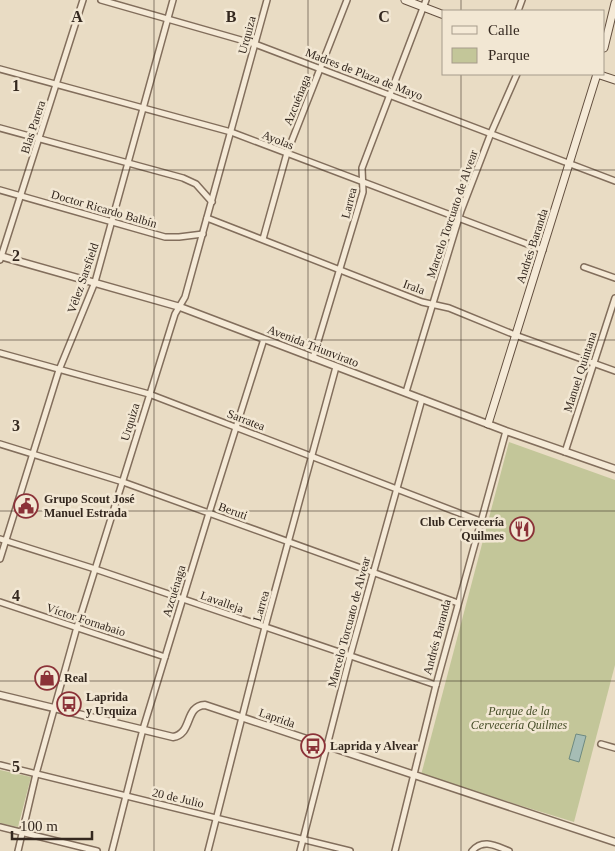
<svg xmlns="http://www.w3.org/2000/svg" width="615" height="851" viewBox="0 0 615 851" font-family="Georgia,serif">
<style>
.green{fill:#c3c699}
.water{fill:#a6bdb5;stroke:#6e8a81}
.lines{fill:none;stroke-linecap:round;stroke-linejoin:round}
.minor-casing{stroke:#826e5c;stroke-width:8}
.tertiary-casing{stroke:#826e5c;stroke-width:9}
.secondary-casing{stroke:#645040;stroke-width:9}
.minor{stroke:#f5ead7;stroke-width:5}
.tertiary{stroke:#f5ead7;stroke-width:6}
.secondary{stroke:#f5ead7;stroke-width:7}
.grid{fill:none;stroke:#34281f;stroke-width:1;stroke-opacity:0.55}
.labels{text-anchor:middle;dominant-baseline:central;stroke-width:5;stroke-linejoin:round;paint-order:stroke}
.street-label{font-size:12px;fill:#34281f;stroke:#f2e7d3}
.poi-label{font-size:12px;font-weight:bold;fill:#34281f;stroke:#f2e7d3;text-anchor:start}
.park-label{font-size:12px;font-style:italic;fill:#464e28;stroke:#f2e7d3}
.grid-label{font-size:16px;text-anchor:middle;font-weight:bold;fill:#34281f;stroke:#f2e7d3;stroke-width:5;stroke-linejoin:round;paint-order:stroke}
</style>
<rect width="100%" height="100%" fill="#e9dcc4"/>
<g class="green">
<path d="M 509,442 L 615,480 L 615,665 L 574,822 L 421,775 Z"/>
<path d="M 0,770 L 31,777 L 18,827 L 0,823 Z"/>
</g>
<path class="water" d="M 576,734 L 586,736 L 579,762 L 569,759 Z"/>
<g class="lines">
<g class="minor-casing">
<g id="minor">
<path d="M 101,0 L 255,44 L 615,181"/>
<path d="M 518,11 L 522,0"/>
<path d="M 0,69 L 231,132 L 543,250"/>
<path d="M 0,128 L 183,178 L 196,184 L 212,202"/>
<path d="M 0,190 L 165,237 L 179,237 L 203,234"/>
<path d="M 207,218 L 422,302 L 449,308 L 515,335 L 615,371"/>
<path d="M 263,239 L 287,153 L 347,0"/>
<path d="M 0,260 L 83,0"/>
<path d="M 584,267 L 615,278"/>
<path d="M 0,353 L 149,394 L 480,521"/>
<path d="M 313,358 L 363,192 L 362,168 L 426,0"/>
<path d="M 406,392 L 461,211 L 491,133 L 517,74"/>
<path d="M 0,444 L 123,482 L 458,603"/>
<path d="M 565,452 L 615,298"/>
<path d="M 0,539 L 95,569 L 436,685"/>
<path d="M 0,559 L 59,370 L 95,282 L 173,0"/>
<path d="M 0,602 L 165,657"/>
<path d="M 601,744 L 615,748"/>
<path d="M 0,765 L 350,851"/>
<path d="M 0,827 L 97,851"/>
<path d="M 18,851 L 36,774 L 77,627 L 175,314 L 185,297 L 267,0"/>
<path d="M 112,851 L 143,729 L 209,513 L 264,339"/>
<path d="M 208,851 L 265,627 L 336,367"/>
<path d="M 300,851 L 350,656 L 422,399"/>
<path d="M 395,851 L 436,685 L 506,431"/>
<path d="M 472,851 C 483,838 496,846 509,851"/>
</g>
</g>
<g class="tertiary-casing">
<g id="tertiary">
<path d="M 0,256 L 180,307 L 506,431 L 615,469"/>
<path d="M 0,695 L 173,737 C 193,734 184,706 205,705 L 615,842"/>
</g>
</g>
<g class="secondary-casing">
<g id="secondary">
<path d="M 405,0 L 444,15"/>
<path d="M 604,48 L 615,3"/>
<path d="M 597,74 L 615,80"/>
<path d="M 488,424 L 597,74"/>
</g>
</g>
<use href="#minor" class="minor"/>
<use href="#tertiary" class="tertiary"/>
<use href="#secondary" class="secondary"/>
</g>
<path class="grid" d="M 154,0 L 154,851M 308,0 L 308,851M 461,0 L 461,11M 461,74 L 461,851M 0,170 L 615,170M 0,340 L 615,340M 0,511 L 615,511M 0,681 L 615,681"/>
<defs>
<g id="civic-ring" transform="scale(1.25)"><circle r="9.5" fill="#f2e7d3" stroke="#8b3238" stroke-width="1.5"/><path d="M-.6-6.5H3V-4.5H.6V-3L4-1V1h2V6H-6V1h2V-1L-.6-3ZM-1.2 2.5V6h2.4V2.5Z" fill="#8b3238"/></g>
<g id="restaurant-ring" transform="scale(1.25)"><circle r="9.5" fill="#f2e7d3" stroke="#8b3238" stroke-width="1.5"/><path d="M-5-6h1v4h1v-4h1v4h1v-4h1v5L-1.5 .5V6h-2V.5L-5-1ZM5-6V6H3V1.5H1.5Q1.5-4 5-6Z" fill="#8b3238"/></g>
<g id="shop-ring" transform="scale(1.25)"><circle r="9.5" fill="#f2e7d3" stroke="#8b3238" stroke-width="1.5"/><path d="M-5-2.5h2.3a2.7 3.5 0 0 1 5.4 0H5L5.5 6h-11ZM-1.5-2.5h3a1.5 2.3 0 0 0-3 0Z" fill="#8b3238"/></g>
<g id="bus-ring" transform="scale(1.25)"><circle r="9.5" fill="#f2e7d3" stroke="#8b3238" stroke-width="1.5"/><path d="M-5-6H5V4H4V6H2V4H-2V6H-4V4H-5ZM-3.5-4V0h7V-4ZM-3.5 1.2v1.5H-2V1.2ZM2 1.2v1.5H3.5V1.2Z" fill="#8b3238"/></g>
</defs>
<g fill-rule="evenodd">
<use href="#civic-ring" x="26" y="506"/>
<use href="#restaurant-ring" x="522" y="529"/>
<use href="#shop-ring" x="47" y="678"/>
<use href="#bus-ring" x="69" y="704"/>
<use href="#bus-ring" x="313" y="746"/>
</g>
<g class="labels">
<g class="street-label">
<text transform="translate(247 35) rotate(-75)">Urquiza</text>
<text transform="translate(364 74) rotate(21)">Madres de Plaza de Mayo</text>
<text transform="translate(297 100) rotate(-68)">Azcuénaga</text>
<text transform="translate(33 127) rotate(-72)">Blas Parera</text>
<text transform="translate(278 140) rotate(21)">Ayolas</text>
<text transform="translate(349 203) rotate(-76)">Larrea</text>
<text transform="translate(104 209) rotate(16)">Doctor Ricardo Balbín</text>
<text transform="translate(452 214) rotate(-71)">Marcelo Torcuato de Alvear</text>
<text transform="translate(532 246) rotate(-72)">Andrés Baranda</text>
<text transform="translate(83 278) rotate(-71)">Vélez Sarsfield</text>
<text transform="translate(414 287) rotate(20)">Irala</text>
<text transform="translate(313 346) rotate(21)">Avenida Triunvirato</text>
<text transform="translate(580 372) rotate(-72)">Manuel Quintana</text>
<text transform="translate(246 420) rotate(21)">Sarratea</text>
<text transform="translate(130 422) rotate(-73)">Urquiza</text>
<text transform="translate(233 511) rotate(20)">Beruti</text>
<text transform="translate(174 591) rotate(-73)">Azcuénaga</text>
<text transform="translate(222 602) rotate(19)">Lavalleja</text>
<text transform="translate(261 606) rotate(-74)">Larrea</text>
<text transform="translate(86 620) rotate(18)">Víctor Fornabaio</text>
<text transform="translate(349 622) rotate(-75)">Marcelo Torcuato de Alvear</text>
<text transform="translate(437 637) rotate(-75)">Andrés Baranda</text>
<text transform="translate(277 718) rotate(19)">Laprida</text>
<text transform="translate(178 798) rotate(13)">20 de Julio</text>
</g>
<g class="poi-label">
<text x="44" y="499">Grupo Scout José<tspan x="44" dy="14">Manuel Estrada</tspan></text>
<text x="504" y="522" text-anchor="end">Club Cervecería<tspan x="504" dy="14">Quilmes</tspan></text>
<text x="64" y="678">Real</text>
<text x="86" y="697">Laprida<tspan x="86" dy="14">y Urquiza</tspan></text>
<text x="330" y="746">Laprida y Alvear</text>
</g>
<g class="park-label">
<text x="519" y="711">Parque de la<tspan x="519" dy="14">Cervecería Quilmes</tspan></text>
</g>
</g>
<g class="grid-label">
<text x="77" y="22">A</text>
<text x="231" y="22">B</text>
<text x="384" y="22">C</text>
<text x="16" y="91">1</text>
<text x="16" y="261">2</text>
<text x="16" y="431">3</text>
<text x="16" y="601">4</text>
<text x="16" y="772">5</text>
</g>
<rect x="442" y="10" width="162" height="65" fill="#f2e7d3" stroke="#a69b8b"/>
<rect x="452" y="26" width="25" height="8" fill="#f5ead7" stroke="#a69b8b"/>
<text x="488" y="35" font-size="15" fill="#34281f">Calle</text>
<rect x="452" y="48" width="25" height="15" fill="#c3c699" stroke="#a69b8b"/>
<text x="488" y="60" font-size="15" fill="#34281f">Parque</text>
<path d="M12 831v8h80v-8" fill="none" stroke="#34281f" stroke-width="2.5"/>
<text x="20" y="831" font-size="15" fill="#34281f" stroke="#f2e7d3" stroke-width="4" paint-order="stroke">100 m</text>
</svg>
